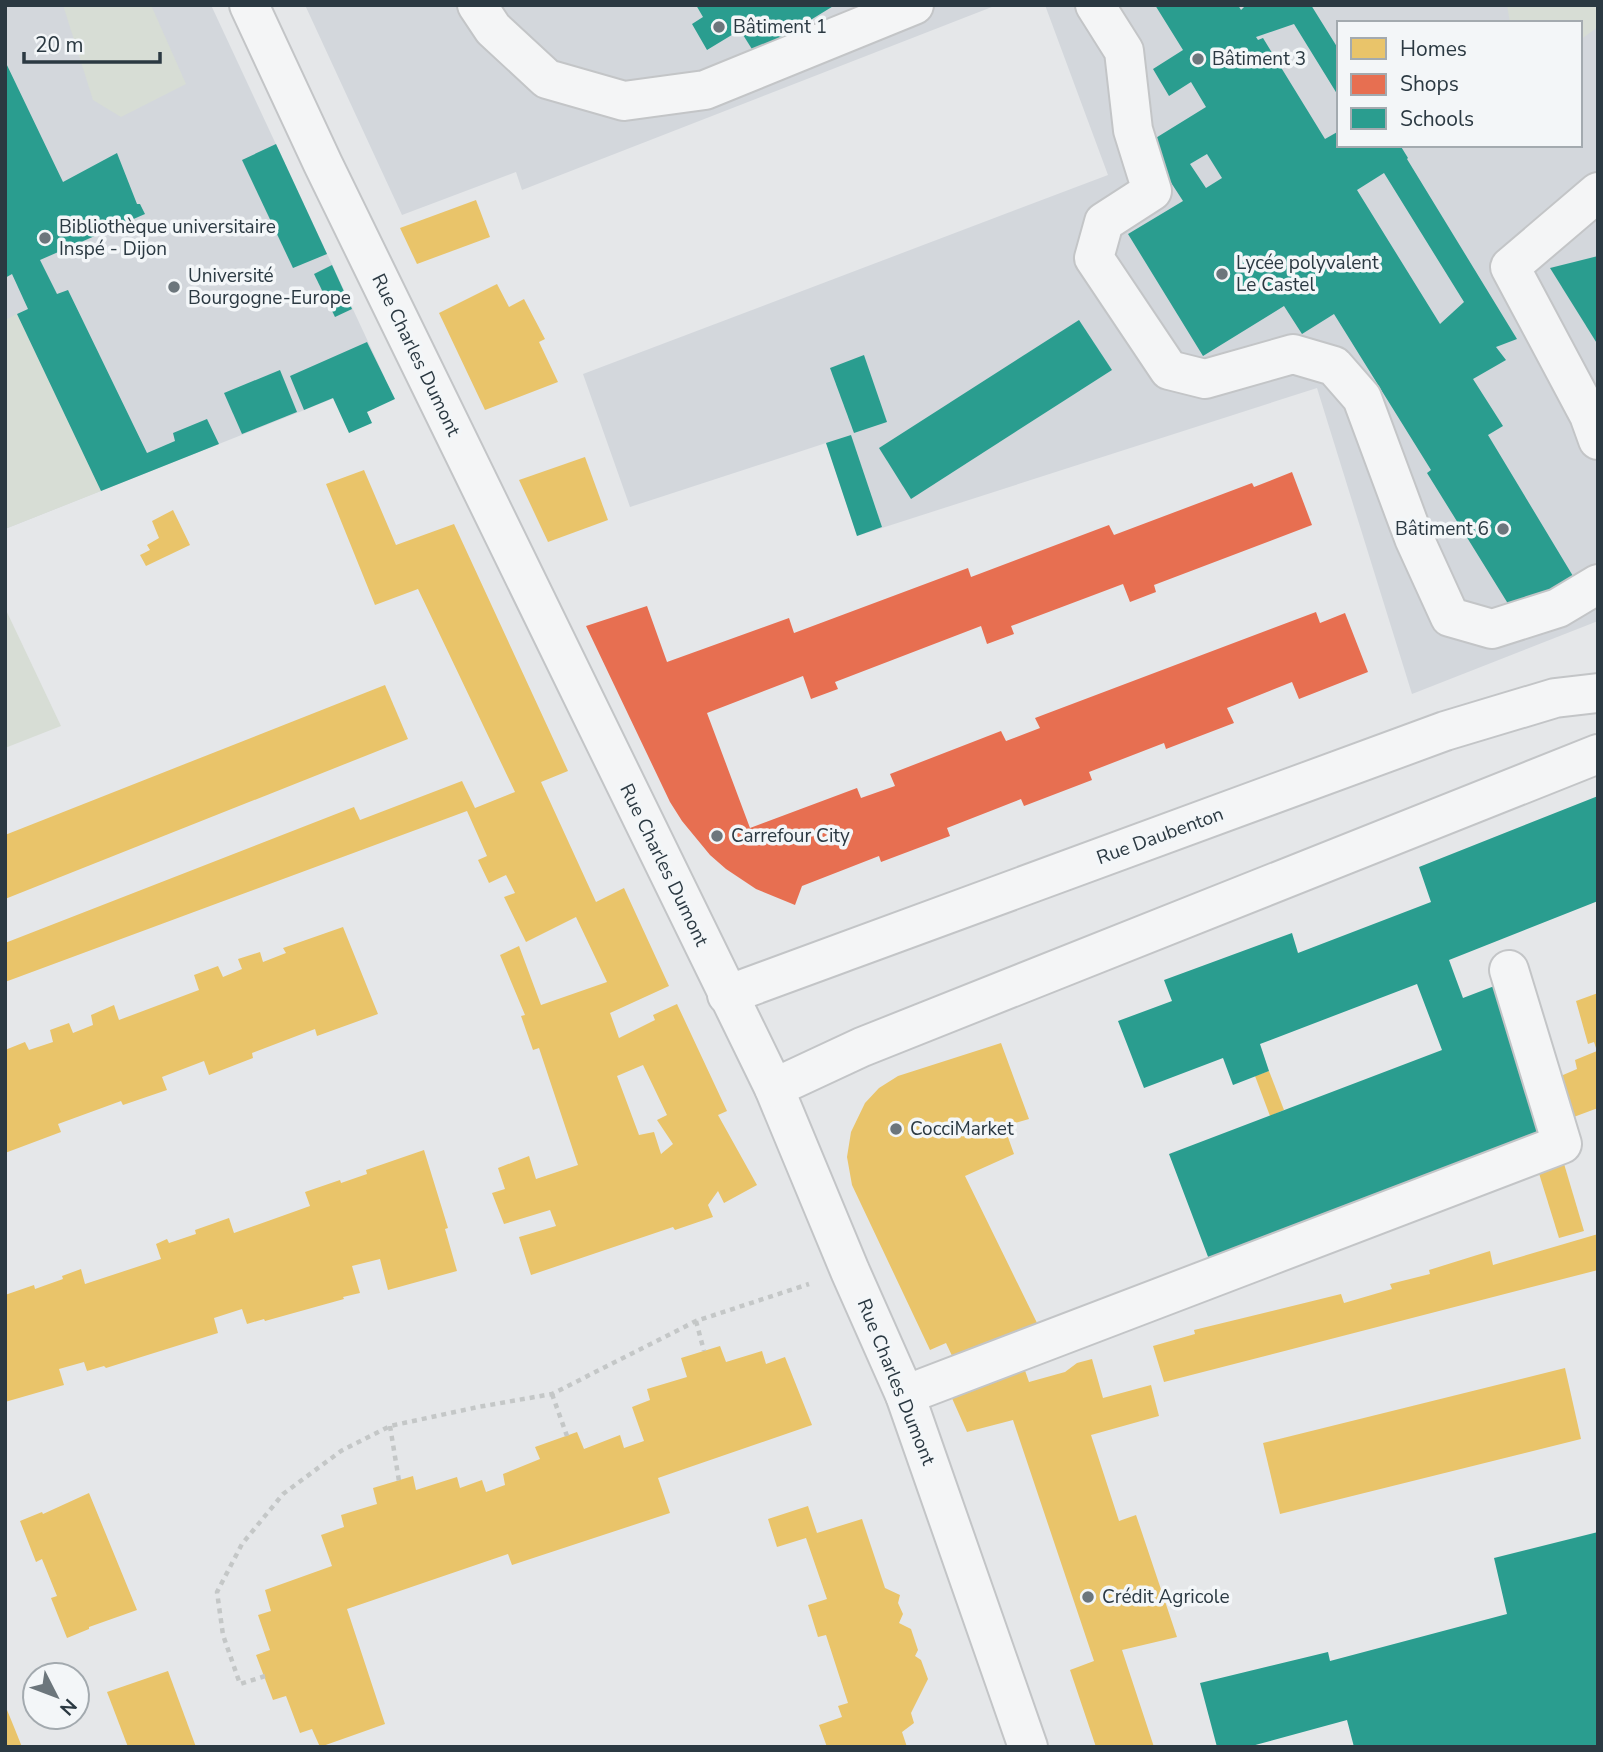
<svg xmlns="http://www.w3.org/2000/svg" width="1603" height="1752" viewBox="0 0 1603 1752" font-family="'Nunito Sans',sans-serif">
<style>
.built{fill:#d3d7dc;fill-rule:evenodd}
.green{fill:#d7ddd5}
.homes{fill:#e9c46a;fill-rule:evenodd}
.shops{fill:#e76f51}
.schools{fill:#2a9d8f;fill-rule:evenodd}
.lines{fill:none;stroke-linecap:round;stroke-linejoin:round}
.minor-casing{stroke:#c3c5c7;stroke-width:42}
.path{stroke:#c4c7c7;stroke-width:4.5;stroke-dasharray:5 5;stroke-linecap:butt}
.minor{stroke:#f4f5f6;stroke-width:38}
.poi-dot{fill:#6c767c;stroke:#f3f6f8;stroke-width:2.5}
.labels{text-anchor:middle;dominant-baseline:central;stroke-width:7;stroke-linejoin:round;paint-order:stroke}
.poi-label{font-size:19px;fill:#2b3942;stroke:#f3f6f8;text-anchor:start}
.street-label{font-size:19px;fill:#2b3942;stroke:#f3f6f8}
</style>
<rect width="100%" height="100%" fill="#e5e7e9"/>
<g class="built">
<path d="M 5,5 L 211,5 L 385,378 L 5,529 Z"/>
<path d="M 305,5 L 997,5 L 522,190 L 516,172 L 402,215 Z"/>
<path d="M 1045,5 L 1598,5 L 1598,621 L 1412,694 L 1317,388 L 857,536 L 826,443 L 630,507 L 583,374 L 1108,175 ZM 1339,23 L 1580,23 L 1580,145 L 1339,145 Z"/>
</g>
<g class="green">
<path d="M 63,5 L 151,5 L 186,84 L 121,117 L 93,100 Z"/>
<path d="M 1507,5 L 1598,5 L 1598,27 L 1580,40 L 1580,23 L 1510,23 Z"/>
<path d="M 17,314 L 101,491 L 5,529 L 5,320 Z"/>
<path d="M 5,608 L 61,726 L 5,748 Z"/>
</g>
<g class="homes">
<path d="M 476,200 L 490,237 L 417,264 L 400,228 Z"/>
<path d="M 497,284 L 509,307 L 524,299 L 545,339 L 539,342 L 558,382 L 485,410 L 439,313 Z"/>
<path d="M 585,457 L 608,520 L 548,542 L 519,480 Z"/>
<path d="M 364,470 L 396,545 L 454,524 L 568,771 L 541,782 L 596,902 L 624,888 L 669,986 L 610,1013 L 619,1038 L 655,1020 L 653,1015 L 677,1004 L 727,1111 L 718,1115 L 757,1185 L 724,1203 L 718,1191 L 708,1205 L 713,1217 L 675,1230 L 673,1227 L 531,1275 L 519,1237 L 556,1226 L 550,1210 L 504,1224 L 492,1193 L 505,1189 L 498,1168 L 529,1156 L 536,1179 L 578,1165 L 539,1048 L 533,1050 L 521,1016 L 525,1015 L 500,955 L 519,946 L 541,1005 L 607,982 L 576,917 L 526,942 L 504,897 L 515,893 L 506,875 L 489,883 L 478,860 L 487,856 L 467,811 L 5,982 L 5,943 L 354,807 L 360,820 L 462,781 L 475,808 L 515,792 L 418,589 L 375,605 L 326,484 ZM 643,1065 L 667,1115 L 657,1120 L 673,1144 L 661,1154 L 654,1132 L 639,1135 L 617,1076 Z"/>
<path d="M 173,510 L 190,545 L 146,566 L 140,555 L 150,550 L 147,545 L 159,538 L 152,521 Z"/>
<path d="M 385,685 L 408,739 L 5,899 L 5,835 Z"/>
<path d="M 343,927 L 378,1014 L 317,1036 L 315,1029 L 252,1053 L 253,1058 L 209,1075 L 204,1061 L 162,1077 L 167,1090 L 123,1105 L 121,1101 L 58,1124 L 61,1132 L 5,1153 L 5,1050 L 25,1042 L 29,1050 L 53,1042 L 50,1030 L 69,1023 L 73,1033 L 93,1025 L 91,1015 L 114,1005 L 119,1020 L 199,990 L 194,975 L 218,966 L 223,977 L 242,969 L 238,959 L 260,952 L 263,962 L 286,953 L 283,948 Z"/>
<path d="M 1598,993 L 1598,1108 L 1571,1118 L 1556,1078 L 1577,1069 L 1575,1060 L 1597,1051 L 1594,1042 L 1588,1044 L 1576,1001 Z"/>
<path d="M 1001,1043 L 1029,1119 L 1004,1126 L 1014,1154 L 965,1176 L 1039,1327 L 954,1360 L 946,1343 L 930,1350 L 852,1185 L 847,1157 L 851,1132 L 865,1103 L 879,1088 L 898,1076 Z"/>
<path d="M 1269,1071 L 1284,1110 L 1270,1116 L 1255,1076 Z"/>
<path d="M 424,1150 L 448,1228 L 445,1229 L 457,1271 L 388,1290 L 380,1259 L 352,1266 L 360,1293 L 343,1297 L 344,1299 L 265,1321 L 264,1319 L 247,1324 L 242,1309 L 214,1318 L 218,1333 L 106,1368 L 104,1366 L 87,1371 L 84,1362 L 59,1369 L 64,1385 L 5,1402 L 5,1295 L 34,1285 L 35,1289 L 63,1279 L 62,1276 L 81,1269 L 85,1284 L 161,1259 L 156,1244 L 167,1239 L 169,1243 L 196,1234 L 195,1230 L 229,1218 L 234,1233 L 310,1206 L 305,1192 L 340,1180 L 341,1183 L 367,1174 L 366,1170 Z"/>
<path d="M 1562,1157 L 1584,1231 L 1559,1238 L 1537,1167 Z"/>
<path d="M 1598,1234 L 1598,1270 L 1164,1382 L 1153,1346 L 1195,1334 L 1194,1330 L 1341,1294 L 1344,1303 L 1392,1289 L 1390,1284 L 1430,1274 L 1429,1270 L 1490,1251 L 1493,1265 Z"/>
<path d="M 720,1346 L 726,1362 L 762,1351 L 766,1364 L 785,1357 L 812,1425 L 658,1478 L 670,1513 L 512,1565 L 508,1554 L 347,1609 L 385,1724 L 320,1747 L 312,1729 L 300,1733 L 286,1696 L 273,1700 L 256,1655 L 270,1650 L 258,1615 L 271,1611 L 265,1590 L 332,1566 L 321,1535 L 344,1527 L 341,1515 L 377,1504 L 373,1488 L 413,1476 L 416,1490 L 457,1477 L 460,1488 L 482,1480 L 486,1492 L 505,1485 L 503,1474 L 540,1459 L 535,1447 L 577,1432 L 584,1449 L 620,1435 L 624,1448 L 644,1441 L 632,1407 L 650,1400 L 647,1389 L 687,1377 L 681,1358 Z"/>
<path d="M 1021,1359 L 1029,1382 L 1065,1372 L 1077,1363 L 1092,1359 L 1103,1398 L 1151,1385 L 1159,1416 L 1091,1435 L 1119,1521 L 1136,1515 L 1177,1637 L 1122,1650 L 1154,1747 L 1096,1747 L 1070,1670 L 1094,1661 L 1013,1420 L 967,1432 L 947,1387 Z"/>
<path d="M 1565,1368 L 1581,1439 L 1280,1514 L 1263,1443 Z"/>
<path d="M 89,1493 L 137,1610 L 89,1627 L 89,1629 L 67,1638 L 51,1598 L 57,1596 L 42,1559 L 36,1562 L 20,1521 L 42,1512 L 43,1514 Z"/>
<path d="M 808,1506 L 817,1533 L 862,1519 L 885,1588 L 900,1595 L 898,1603 L 903,1614 L 899,1623 L 911,1629 L 918,1650 L 915,1656 L 921,1660 L 928,1679 L 911,1713 L 914,1723 L 902,1732 L 907,1747 L 827,1747 L 819,1725 L 842,1717 L 838,1706 L 848,1703 L 826,1635 L 818,1637 L 808,1605 L 827,1599 L 806,1538 L 777,1547 L 768,1519 Z"/>
<path d="M 168,1671 L 196,1747 L 128,1747 L 107,1692 Z"/>
<path d="M 5,1705 L 14,1727 L 22,1747 L 5,1747 Z"/>
</g>
<path class="shops" d="M 1292,472 L 1312,525 L 1154,585 L 1156,592 L 1130,602 L 1123,584 L 1011,626 L 1014,634 L 987,644 L 981,626 L 835,682 L 838,689 L 811,699 L 803,676 L 707,713 L 750,828 L 857,788 L 861,798 L 895,786 L 890,774 L 1001,731 L 1006,741 L 1040,728 L 1035,718 L 1316,612 L 1320,623 L 1345,613 L 1368,672 L 1299,699 L 1292,682 L 1227,708 L 1234,723 L 1166,749 L 1164,743 L 1089,772 L 1092,780 L 1024,806 L 1021,799 L 947,828 L 950,836 L 881,862 L 879,856 L 802,886 L 795,905 L 756,889 L 726,869 L 710,855 L 682,821 L 670,802 L 586,626 L 647,606 L 667,662 L 789,618 L 794,633 L 968,568 L 971,577 L 1109,525 L 1114,535 L 1252,483 L 1254,487 Z"/>
<g class="schools">
<path d="M 696,5 L 835,5 L 755,54 L 740,30 L 707,50 L 692,24 L 703,17 Z"/>
<path d="M 1155,5 L 1238,5 L 1241,10 L 1246,5 L 1311,5 L 1339,50 L 1339,97 L 1294,24 L 1256,37 L 1258,40 L 1263,38 L 1325,139 L 1339,131 L 1339,145 L 1400,145 L 1408,158 L 1407,159 L 1517,339 L 1496,347 L 1506,360 L 1473,379 L 1503,426 L 1488,435 L 1579,586 L 1520,623 L 1427,473 L 1431,470 L 1334,314 L 1302,334 L 1284,306 L 1203,356 L 1128,234 L 1183,201 L 1146,144 L 1206,107 L 1191,82 L 1169,96 L 1153,69 L 1183,50 ZM 1207,154 L 1222,178 L 1206,188 L 1190,164 ZM 1384,173 L 1464,302 L 1440,324 L 1357,190 Z"/>
<path d="M 5,61 L 63,182 L 117,153 L 137,204 L 140,204 L 145,214 L 40,260 L 57,294 L 68,290 L 147,453 L 175,441 L 173,433 L 207,419 L 219,444 L 101,491 L 17,314 L 28,309 L 12,274 L 5,278 Z"/>
<path d="M 276,144 L 327,254 L 293,268 L 242,160 Z"/>
<path d="M 1598,256 L 1598,345 L 1550,268 Z"/>
<path d="M 332,265 L 352,309 L 335,317 L 314,274 Z"/>
<path d="M 1079,320 L 1112,370 L 911,499 L 879,448 Z"/>
<path d="M 367,342 L 395,399 L 367,412 L 372,423 L 349,433 L 333,398 L 304,410 L 290,376 Z"/>
<path d="M 864,355 L 887,422 L 854,433 L 830,368 Z"/>
<path d="M 280,370 L 297,412 L 242,434 L 224,393 Z"/>
<path d="M 851,435 L 882,527 L 857,536 L 826,443 Z"/>
<path d="M 1598,796 L 1598,901 L 1449,960 L 1463,998 L 1497,985 L 1550,1138 L 1210,1262 L 1169,1154 L 1442,1050 L 1417,984 L 1260,1044 L 1269,1071 L 1233,1085 L 1223,1058 L 1144,1088 L 1118,1021 L 1172,1001 L 1164,980 L 1292,933 L 1298,953 L 1431,902 L 1419,867 Z"/>
<path d="M 1598,1532 L 1598,1747 L 1354,1747 L 1347,1720 L 1248,1747 L 1217,1747 L 1200,1683 L 1328,1652 L 1330,1661 L 1507,1614 L 1494,1558 Z"/>
</g>
<g class="lines">
<g class="minor-casing">
<g id="minor">
<path d="M 249,5 L 323,164 L 774,1088 L 850,1271 L 905,1395 L 1028,1747"/>
<path d="M 477,5 L 493,29 L 547,79 L 624,101 L 705,90 L 914,5"/>
<path d="M 1095,5 L 1124,51 L 1133,130 L 1152,191 L 1104,222 L 1094,258 L 1169,370 L 1205,379 L 1293,354 L 1334,366 L 1362,398 L 1414,538 L 1450,617 L 1492,629 L 1558,608 L 1598,584"/>
<path d="M 1598,192 L 1510,267 L 1589,415 L 1598,440"/>
<path d="M 727,995 L 1445,731 L 1555,698 L 1598,693"/>
<path d="M 774,1088 L 862,1047 L 1598,754"/>
<path d="M 905,1395 L 1562,1144 L 1509,970"/>
</g>
</g>
<g class="path">
<path d="M 696,1321 L 704,1351"/>
<path d="M 552,1394 L 567,1436"/>
<path d="M 390,1426 L 399,1481"/>
<path d="M 265,1676 L 240,1684 L 223,1635 L 217,1592 L 242,1544 L 283,1494 L 341,1451 L 390,1426 L 478,1407 L 552,1394 L 696,1321 L 809,1284"/>
</g>
<use href="#minor" class="minor"/>
</g>
<g class="poi-dot">
<circle cx="719" cy="27" r="7"/>
<circle cx="1198" cy="59" r="7"/>
<circle cx="45" cy="238" r="7"/>
<circle cx="1222" cy="274" r="7"/>
<circle cx="174" cy="287" r="7"/>
<circle cx="1503" cy="529" r="7"/>
<circle cx="717" cy="836" r="7"/>
<circle cx="896" cy="1129" r="7"/>
<circle cx="1088" cy="1597" r="7"/>
</g>
<g class="labels">
<g class="poi-label">
<text x="733" y="27">Bâtiment 1</text>
<text x="1212" y="59">Bâtiment 3</text>
<text x="59" y="227">Bibliothèque universitaire<tspan x="59" dy="22">Inspé - Dijon</tspan></text>
<text x="1236" y="263">Lycée polyvalent<tspan x="1236" dy="22">Le Castel</tspan></text>
<text x="188" y="276">Université<tspan x="188" dy="22">Bourgogne-Europe</tspan></text>
<text x="1489" y="529" text-anchor="end">Bâtiment 6</text>
<text x="731" y="836">Carrefour City</text>
<text x="910" y="1129">CocciMarket</text>
<text x="1102" y="1597">Crédit Agricole</text>
</g>
<g class="street-label">
<text transform="translate(416 355) rotate(64)">Rue Charles Dumont</text>
<text transform="translate(1160 836) rotate(-20)">Rue Daubenton</text>
<text transform="translate(664 865) rotate(64)">Rue Charles Dumont</text>
<text transform="translate(896 1382) rotate(68)">Rue Charles Dumont</text>
</g>
</g>
<rect width="1603" height="1752" fill="none" stroke="#2b3942" stroke-width="14"/>
<rect x="1337" y="21" width="245" height="126" fill="#f3f6f8" stroke="#a3aaaf" stroke-width="2"/>
<rect x="1351" y="38" width="35" height="21" fill="#e9c46a" stroke="#a3aaaf" stroke-width="2"/>
<text x="1400" y="56" font-size="21" fill="#2b3942">Homes</text>
<rect x="1351" y="74" width="35" height="21" fill="#e76f51" stroke="#a3aaaf" stroke-width="2"/>
<text x="1400" y="91" font-size="21" fill="#2b3942">Shops</text>
<rect x="1351" y="108" width="35" height="21" fill="#2a9d8f" stroke="#a3aaaf" stroke-width="2"/>
<text x="1400" y="126" font-size="21" fill="#2b3942">Schools</text>
<g transform="translate(56 1696) rotate(132)"><circle r="33" fill="#f3f6f8" stroke="#a3aaaf" stroke-width="2"/>
<path d="M0-5L12 26L0 18L-12 26Z" fill="#6c767c"/>
<text y="-10" font-size="19" font-weight="bold" text-anchor="middle" fill="#2b3942">N</text>
</g>
<path d="M24 52v10h136v-10" fill="none" stroke="#2b3942" stroke-width="3.5"/>
<text x="35" y="52" font-size="21" fill="#2b3942" stroke="#f3f6f8" stroke-width="5" paint-order="stroke">20 m</text>
</svg>
